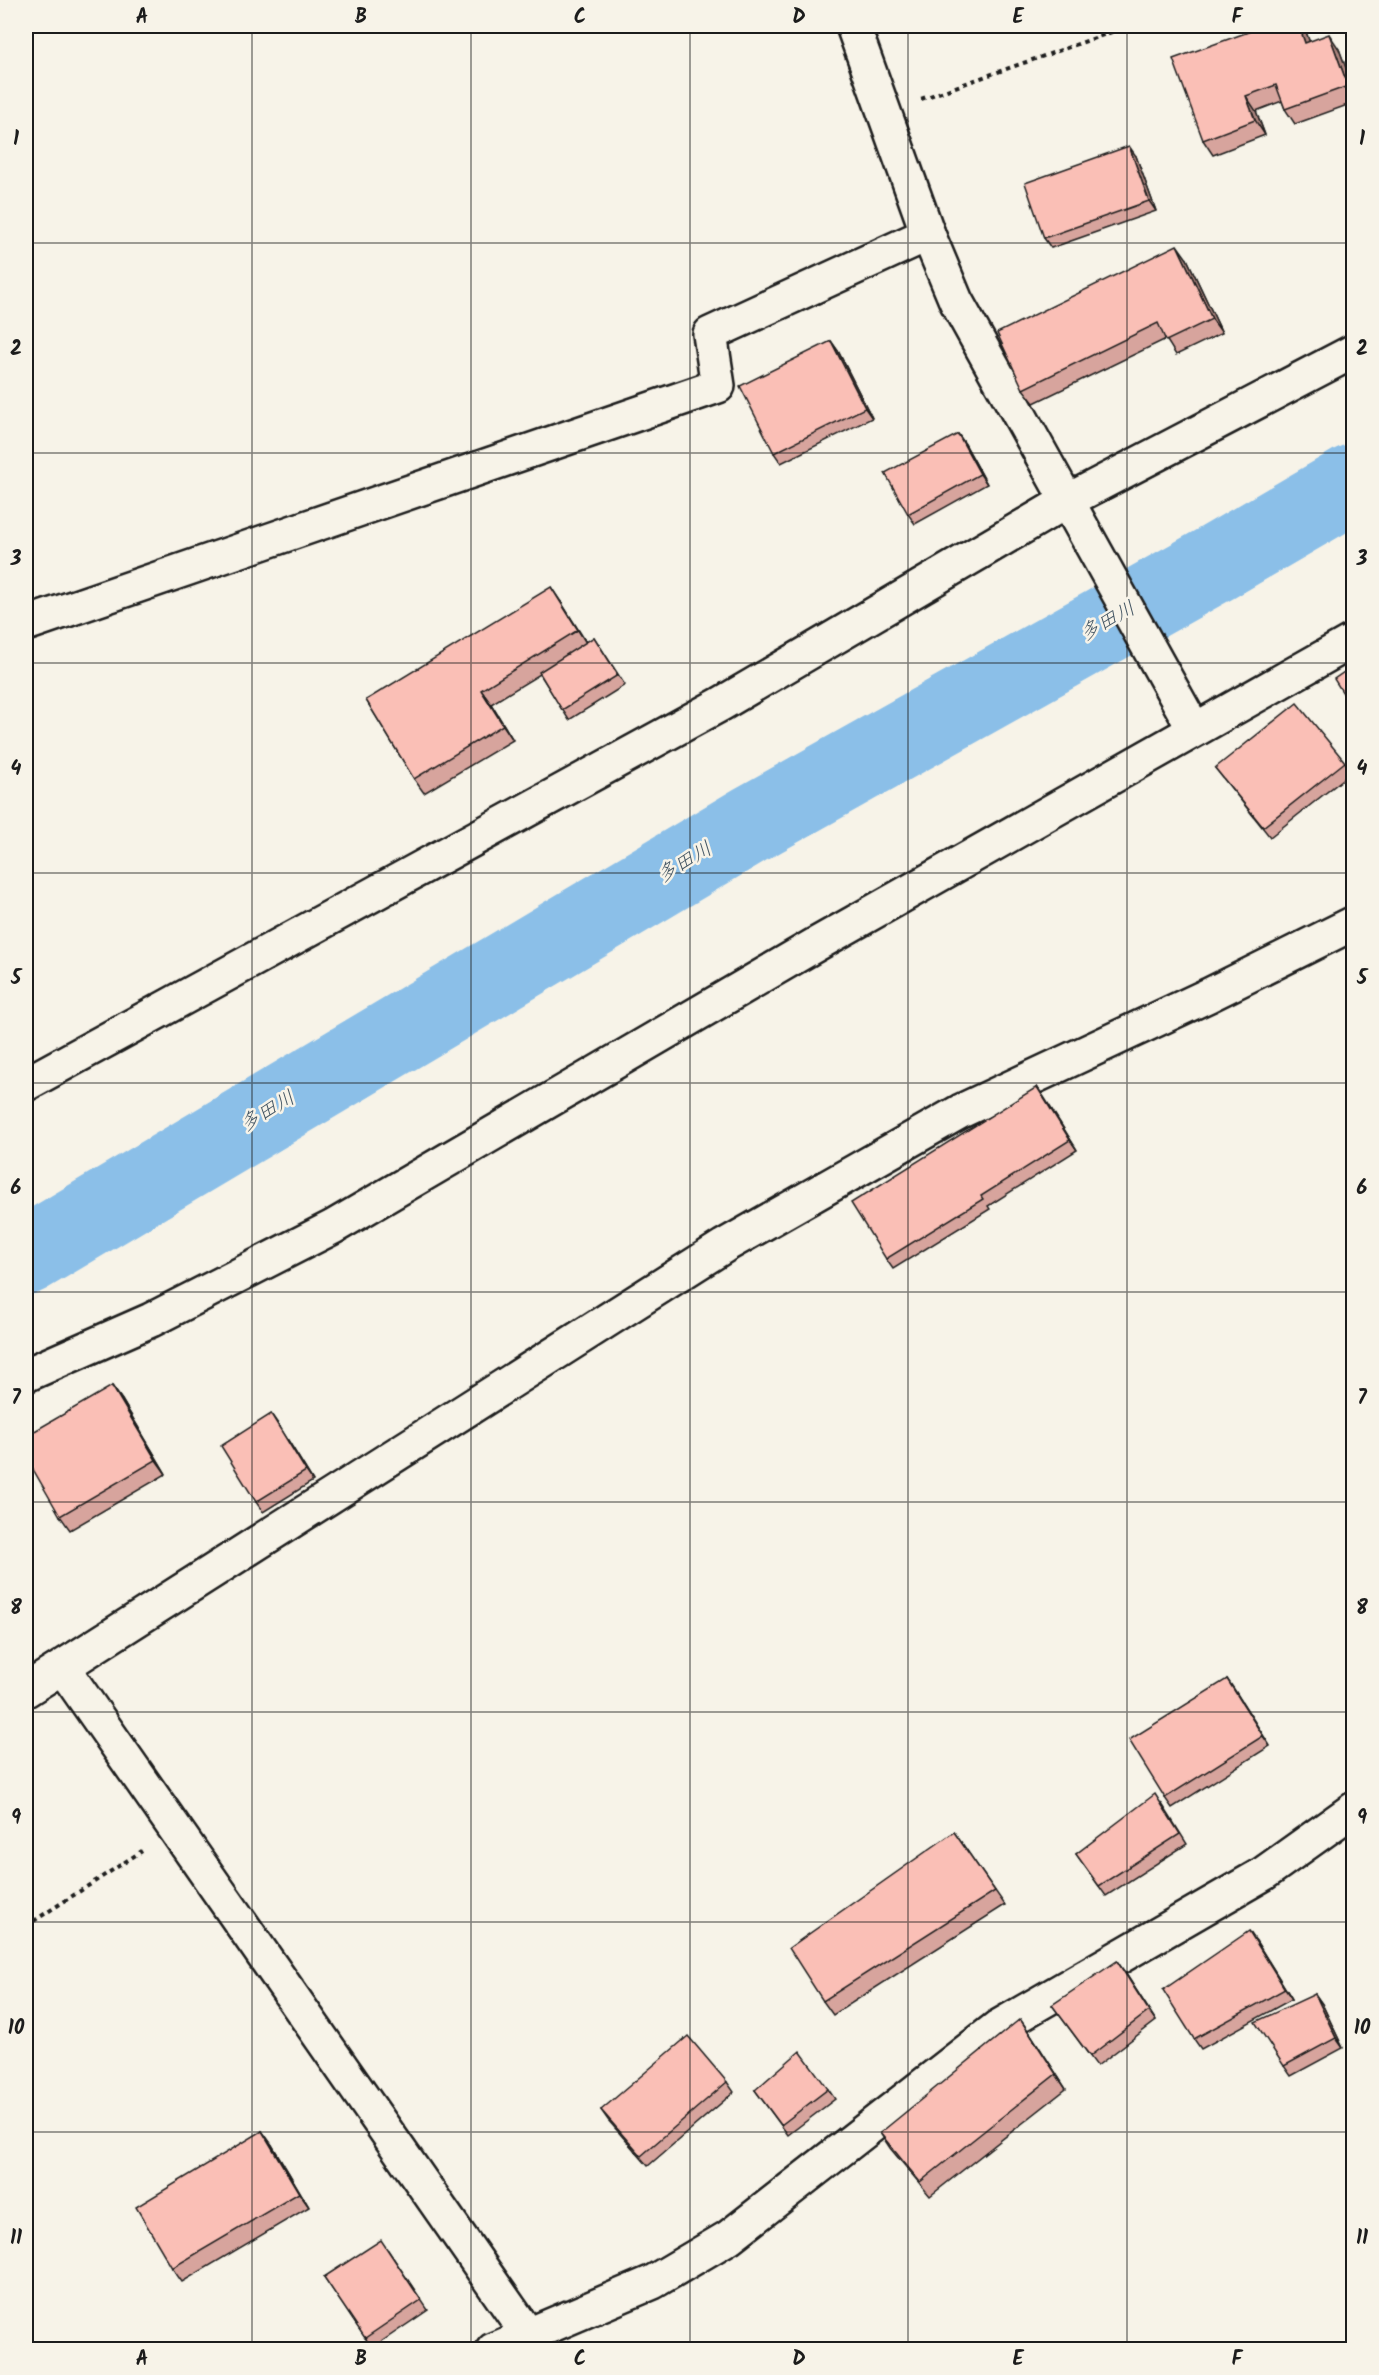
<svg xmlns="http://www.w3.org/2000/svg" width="1379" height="2375" viewBox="0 0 1379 2375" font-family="Kalam,'Klee One',sans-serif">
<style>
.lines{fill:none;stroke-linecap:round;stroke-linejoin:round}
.river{stroke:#8bbfe8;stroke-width:78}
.minor-casing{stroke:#1c1c1c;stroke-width:38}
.path{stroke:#1c1c1c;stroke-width:4;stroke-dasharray:4.5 4.5;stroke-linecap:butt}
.minor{stroke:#f7f3e8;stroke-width:33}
.wall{fill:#d7a49d;stroke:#1c1c1c;stroke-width:1.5}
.shaded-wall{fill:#af867f;stroke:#1c1c1c;stroke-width:1.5}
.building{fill:#fabfb6;stroke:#1c1c1c;stroke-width:1.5}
.grid{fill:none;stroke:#1c1c1c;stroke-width:1.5;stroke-opacity:0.55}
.labels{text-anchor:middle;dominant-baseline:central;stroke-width:5;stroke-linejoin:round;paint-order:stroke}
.water-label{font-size:20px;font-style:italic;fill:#435563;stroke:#f7f3e8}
.neatline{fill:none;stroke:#1c1c1c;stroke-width:2}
.grid-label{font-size:20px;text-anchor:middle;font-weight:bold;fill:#1c1c1c}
</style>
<rect width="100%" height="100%" fill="#f7f3e8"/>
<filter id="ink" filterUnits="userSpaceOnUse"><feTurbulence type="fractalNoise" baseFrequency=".0167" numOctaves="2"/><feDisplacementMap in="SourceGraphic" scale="12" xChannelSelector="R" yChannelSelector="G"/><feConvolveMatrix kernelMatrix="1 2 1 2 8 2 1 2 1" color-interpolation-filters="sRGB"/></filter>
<g filter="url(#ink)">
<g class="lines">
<path class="river" d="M 26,1256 L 753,823 L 1215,564 L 1354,483"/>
<g class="minor-casing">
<g id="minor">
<path d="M 853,26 L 928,234 L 956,301 L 1194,729"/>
<path d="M 26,624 L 718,386 L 710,334 L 928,234"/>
<path d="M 26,1084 L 721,704 L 1067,501 L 1354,351"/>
<path d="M 26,1375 L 151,1320 L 333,1227 L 815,945 L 1354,640"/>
<path d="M 63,1668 L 529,2336"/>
<path d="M 26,1690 L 724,1246 L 961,1111 L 1209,995 L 1354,923"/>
<path d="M 493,2350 L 653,2282 L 729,2237 L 998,2027 L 1263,1874 L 1354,1809"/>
</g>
</g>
<g class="path">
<path d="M 921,99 L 1129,26"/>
<path d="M 26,1926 L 142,1851"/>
</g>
<use href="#minor" class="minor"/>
</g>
<g class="wall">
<path d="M 1305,29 L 1309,41 L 1339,49 L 1353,87 L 1353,103 L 1295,124 L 1285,109 L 1282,101 L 1256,111 L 1265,135 L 1213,155 L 1203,140 Z"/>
<path d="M 1136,156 L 1156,211 L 1051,248 L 1044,238 Z"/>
<path d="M 1187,259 L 1222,333 L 1176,355 L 1166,339 L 1034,403 L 1023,389 Z"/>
<path d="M 831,341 L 838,351 L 872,418 L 781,463 L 774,453 Z"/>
<path d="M 958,434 L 965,444 L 987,484 L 915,524 L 908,514 Z"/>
<path d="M 561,602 L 586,643 L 594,637 L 625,685 L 569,720 L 540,674 L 491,704 L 513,740 L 424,793 L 414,779 L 366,700 Z"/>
<path d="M 1345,762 L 1352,772 L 1270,837 L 1215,768 Z"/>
<path d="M 1037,1087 L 1077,1150 L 988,1206 L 990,1209 L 893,1269 L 886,1259 Z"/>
<path d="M 112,1386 L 122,1400 L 166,1474 L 70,1530 L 60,1516 Z"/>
<path d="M 278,1424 L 313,1481 L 263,1512 L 256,1502 Z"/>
<path d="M 1227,1679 L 1270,1746 L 1172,1808 L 1165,1798 Z"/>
<path d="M 1162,1804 L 1187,1844 L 1106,1896 L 1076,1854 Z"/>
<path d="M 954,1832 L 1005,1905 L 833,2015 L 823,2001 Z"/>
<path d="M 1256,1941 L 1292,1999 L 1201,2049 L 1194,2039 Z"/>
<path d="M 1124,1971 L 1156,2021 L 1097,2066 L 1052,2005 Z"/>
<path d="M 1315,1994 L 1322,2004 L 1343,2048 L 1291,2076 L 1284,2066 Z"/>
<path d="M 1030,2033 L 1066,2089 L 930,2196 L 890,2148 L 880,2133 Z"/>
<path d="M 727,2082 L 734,2092 L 648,2166 L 608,2120 L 601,2110 Z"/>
<path d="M 828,2089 L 835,2099 L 788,2135 L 755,2090 Z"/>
<path d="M 262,2131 L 272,2145 L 309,2207 L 182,2282 L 172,2268 Z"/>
<path d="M 388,2250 L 428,2310 L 372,2348 L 324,2277 Z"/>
</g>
<g class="shaded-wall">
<path d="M 1299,26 L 1302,26 L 1305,29 L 1315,57 L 1305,43 Z"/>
<path d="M 1329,34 L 1339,49 L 1353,87 L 1353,94 L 1348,86 Z"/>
<path d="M 1246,96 L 1256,111 L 1265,135 L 1255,120 Z"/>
<path d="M 1129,146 L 1136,156 L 1156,211 L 1149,201 Z"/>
<path d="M 1177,245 L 1187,259 L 1222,333 L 1212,319 Z"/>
<path d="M 831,341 L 838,351 L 872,418 L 865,408 Z"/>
<path d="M 958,434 L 965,444 L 987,484 L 980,474 Z"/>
<path d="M 551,587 L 561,602 L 588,645 L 578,630 Z"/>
<path d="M 481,690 L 491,704 L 513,740 L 503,725 Z"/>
<path d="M 1037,1087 L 1044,1097 L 1077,1150 L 1070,1140 Z"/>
<path d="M 112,1386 L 122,1400 L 166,1474 L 156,1460 Z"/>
<path d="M 271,1414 L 278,1424 L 313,1481 L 306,1471 Z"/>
<path d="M 1227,1679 L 1234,1689 L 1270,1746 L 1263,1736 Z"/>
<path d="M 1249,1931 L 1256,1941 L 1292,1999 L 1285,1989 Z"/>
<path d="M 1117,1961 L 1124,1971 L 1156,2021 L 1149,2011 Z"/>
<path d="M 1315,1994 L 1322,2004 L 1343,2048 L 1336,2038 Z"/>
<path d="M 1020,2019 L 1030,2033 L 1066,2089 L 1056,2074 Z"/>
<path d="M 262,2131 L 272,2145 L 309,2207 L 299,2193 Z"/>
</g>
<g class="building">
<path d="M 1265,26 L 1299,26 L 1305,43 L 1329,34 L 1348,86 L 1285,109 L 1276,85 L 1246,96 L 1255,120 L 1203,140 L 1173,59 Z"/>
<path d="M 1129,146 L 1149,201 L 1044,238 L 1025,183 Z"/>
<path d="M 1177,245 L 1212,319 L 1166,341 L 1158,323 L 1023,389 L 997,333 Z"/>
<path d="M 831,341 L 865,408 L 774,453 L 740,386 Z"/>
<path d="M 958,434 L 980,474 L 908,514 L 885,473 Z"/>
<path d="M 551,587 L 578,630 L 481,690 L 503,725 L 414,779 L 366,700 Z"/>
<path d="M 594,637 L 618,675 L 562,710 L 539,672 Z"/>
<path d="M 1353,666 L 1353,709 L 1334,679 Z"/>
<path d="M 1297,703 L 1345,762 L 1263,827 L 1215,768 Z"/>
<path d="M 1037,1087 L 1070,1140 L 981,1196 L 983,1199 L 886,1259 L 851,1203 Z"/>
<path d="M 112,1386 L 156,1460 L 60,1516 L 26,1457 L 26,1436 Z"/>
<path d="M 271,1414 L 306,1471 L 256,1502 L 221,1446 Z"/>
<path d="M 1227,1679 L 1263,1736 L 1165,1798 L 1129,1740 Z"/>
<path d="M 1155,1794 L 1180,1834 L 1099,1886 L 1076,1854 Z"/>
<path d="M 954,1832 L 995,1891 L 823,2001 L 789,1948 Z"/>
<path d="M 1249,1931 L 1285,1989 L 1194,2039 L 1163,1990 Z"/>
<path d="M 1117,1961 L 1149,2011 L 1090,2056 L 1052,2005 Z"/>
<path d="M 1315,1994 L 1336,2038 L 1284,2066 L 1255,2022 Z"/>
<path d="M 1020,2019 L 1056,2074 L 920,2182 L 880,2133 Z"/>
<path d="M 688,2036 L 727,2082 L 641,2156 L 601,2110 Z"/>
<path d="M 800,2051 L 828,2089 L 781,2125 L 755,2090 Z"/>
<path d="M 262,2131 L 299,2193 L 172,2268 L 136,2207 Z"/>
<path d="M 381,2240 L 421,2300 L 365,2338 L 324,2277 Z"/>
</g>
</g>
<path class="grid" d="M 252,26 L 252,2350M 471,26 L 471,2350M 690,26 L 690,2350M 908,26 L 908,2350M 1127,26 L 1127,2350M 26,243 L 1354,243M 26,453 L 1354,453M 26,663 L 1354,663M 26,873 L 1354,873M 26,1083 L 1354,1083M 26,1292 L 1354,1292M 26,1502 L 1354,1502M 26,1712 L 1354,1712M 26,1922 L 1354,1922M 26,2132 L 1354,2132"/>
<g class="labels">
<g class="water-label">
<text transform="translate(1108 622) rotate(-29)">多田川</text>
<text transform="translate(685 863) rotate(-31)">多田川</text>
<text transform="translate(268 1112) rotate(-31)">多田川</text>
</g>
</g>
<rect width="1379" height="2375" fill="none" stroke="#f7f3e8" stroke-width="66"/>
<rect x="33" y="33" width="1313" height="2309" class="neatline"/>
<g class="grid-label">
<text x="142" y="23">A</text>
<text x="361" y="23">B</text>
<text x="580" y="23">C</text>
<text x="799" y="23">D</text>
<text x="1018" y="23">E</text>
<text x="1237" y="23">F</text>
<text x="16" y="145">1</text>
<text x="1362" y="145">1</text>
<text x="16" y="355">2</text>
<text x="1362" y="355">2</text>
<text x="16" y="565">3</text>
<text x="1362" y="565">3</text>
<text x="16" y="775">4</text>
<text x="1362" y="775">4</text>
<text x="16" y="984">5</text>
<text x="1362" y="984">5</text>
<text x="16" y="1194">6</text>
<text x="1362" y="1194">6</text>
<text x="16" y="1404">7</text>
<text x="1362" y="1404">7</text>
<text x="16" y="1614">8</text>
<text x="1362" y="1614">8</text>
<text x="16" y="1824">9</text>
<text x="1362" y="1824">9</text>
<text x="16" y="2034">10</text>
<text x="1362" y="2034">10</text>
<text x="16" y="2244">11</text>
<text x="1362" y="2244">11</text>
<text x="142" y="2365">A</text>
<text x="361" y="2365">B</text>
<text x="580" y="2365">C</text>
<text x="799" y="2365">D</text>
<text x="1018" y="2365">E</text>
<text x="1237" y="2365">F</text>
</g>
</svg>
